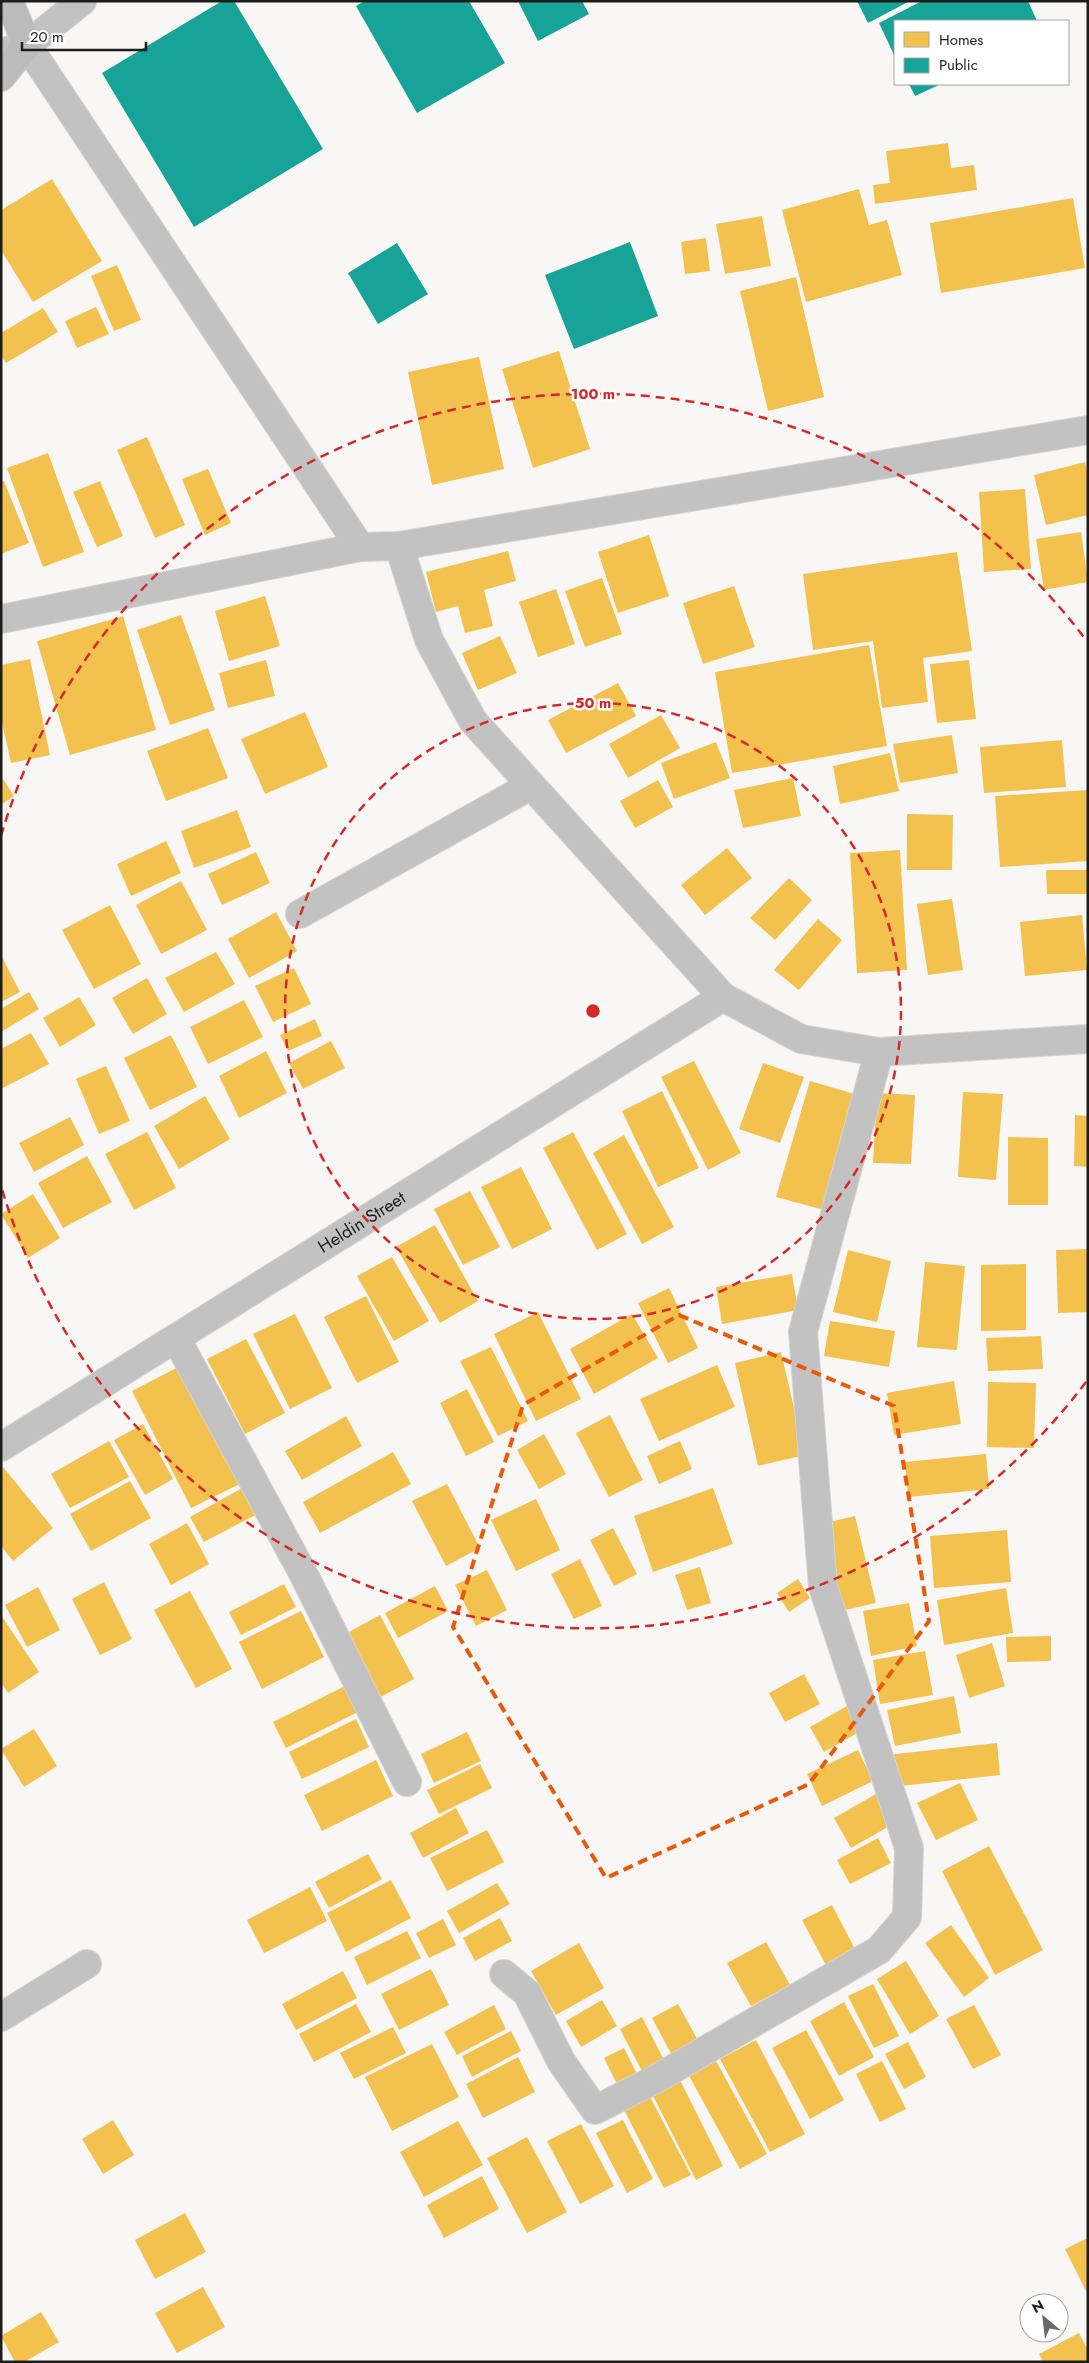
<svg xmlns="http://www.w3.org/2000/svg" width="1089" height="2363" viewBox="0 0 1089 2363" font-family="Jost,sans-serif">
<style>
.homes{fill:#f2c14e}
.public{fill:#17a398}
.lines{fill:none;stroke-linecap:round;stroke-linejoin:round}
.minor-casing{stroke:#d5d4d3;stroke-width:30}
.major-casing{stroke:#d5d4d3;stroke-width:30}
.minor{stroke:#c2c2c2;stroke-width:28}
.major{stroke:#bcbbbb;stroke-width:28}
.marked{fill:none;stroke:#e8590c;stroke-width:4;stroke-dasharray:10 6;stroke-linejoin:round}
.ring{fill:none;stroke:#d62828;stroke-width:2.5;stroke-dasharray:9 6}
.labels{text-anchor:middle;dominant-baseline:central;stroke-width:5;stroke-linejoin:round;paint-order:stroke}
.street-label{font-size:18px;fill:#1d1d1b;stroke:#fff}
.centre{fill:#d62828;stroke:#fff;stroke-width:2.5}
.ring-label{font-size:15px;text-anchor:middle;font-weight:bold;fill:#d62828;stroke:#fff;stroke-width:5;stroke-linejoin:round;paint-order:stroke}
</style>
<rect width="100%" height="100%" fill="#f8f7f6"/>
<g class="homes">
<path d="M 948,143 L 951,168 L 974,165 L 977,190 L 875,204 L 873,185 L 890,183 L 886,151 Z"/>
<path d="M 52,179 L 102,261 L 33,302 L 1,250 L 1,210 Z"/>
<path d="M 859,189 L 869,225 L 887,220 L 902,275 L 806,302 L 782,210 Z"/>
<path d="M 1073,198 L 1085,268 L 941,293 L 930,223 Z"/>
<path d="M 762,216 L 771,266 L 725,274 L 716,224 Z"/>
<path d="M 706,238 L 710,271 L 685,274 L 681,242 Z"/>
<path d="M 117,265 L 141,320 L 114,331 L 91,276 Z"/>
<path d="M 796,277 L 824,397 L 768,411 L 740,291 Z"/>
<path d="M 96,307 L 109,334 L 77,348 L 65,321 Z"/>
<path d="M 43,308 L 58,332 L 6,363 L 1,355 L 1,333 Z"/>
<path d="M 559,351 L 590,449 L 533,468 L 502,369 Z"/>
<path d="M 479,357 L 504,469 L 432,485 L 408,372 Z"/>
<path d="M 147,437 L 185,525 L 155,538 L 117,450 Z"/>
<path d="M 48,453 L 84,552 L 43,567 L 7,468 Z"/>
<path d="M 1085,462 L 1088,476 L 1088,515 L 1046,525 L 1034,475 Z"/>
<path d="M 208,469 L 231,523 L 205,535 L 182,479 Z"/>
<path d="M 4,481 L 29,543 L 1,554 L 1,482 Z"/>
<path d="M 100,481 L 123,536 L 97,547 L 73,492 Z"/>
<path d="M 1025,489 L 1031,569 L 984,572 L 979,492 Z"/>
<path d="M 1081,532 L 1088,582 L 1044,590 L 1036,539 Z"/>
<path d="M 649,535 L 669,596 L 618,613 L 598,552 Z"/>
<path d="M 508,551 L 516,581 L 484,590 L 493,626 L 465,633 L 458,606 L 436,612 L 426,572 Z"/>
<path d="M 957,552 L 972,651 L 923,658 L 928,702 L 882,708 L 873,641 L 813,650 L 803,574 Z"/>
<path d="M 602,578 L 622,634 L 585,647 L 565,591 Z"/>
<path d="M 734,586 L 755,647 L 703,664 L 683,603 Z"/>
<path d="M 556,589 L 575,644 L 538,657 L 519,602 Z"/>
<path d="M 265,596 L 280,646 L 229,661 L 215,611 Z"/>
<path d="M 181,615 L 215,710 L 170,725 L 137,630 Z"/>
<path d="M 123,616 L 156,730 L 70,755 L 37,641 Z"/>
<path d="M 500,636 L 517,673 L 478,690 L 462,653 Z"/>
<path d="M 869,645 L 887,746 L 732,773 L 715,672 Z"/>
<path d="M 30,659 L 50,755 L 11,763 L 1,718 L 1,665 Z"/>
<path d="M 266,660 L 275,696 L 228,708 L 219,673 Z"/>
<path d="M 969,660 L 976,719 L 937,723 L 930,664 Z"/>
<path d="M 618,683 L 636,716 L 566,753 L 548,720 Z"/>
<path d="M 305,712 L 328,767 L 265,794 L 241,739 Z"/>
<path d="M 661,715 L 680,748 L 628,778 L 609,744 Z"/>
<path d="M 208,728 L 228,778 L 166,801 L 147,751 Z"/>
<path d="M 952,735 L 958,773 L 900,783 L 893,744 Z"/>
<path d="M 1062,740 L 1066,787 L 984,793 L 980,747 Z"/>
<path d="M 716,742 L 730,778 L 674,799 L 661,763 Z"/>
<path d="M 890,753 L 899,791 L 840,804 L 833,766 Z"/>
<path d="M 1,776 L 14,796 L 1,805 Z"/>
<path d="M 793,778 L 801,816 L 743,828 L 734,790 Z"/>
<path d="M 658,780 L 673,807 L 635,828 L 620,801 Z"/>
<path d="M 1088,790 L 1088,861 L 1000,867 L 995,796 Z"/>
<path d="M 237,810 L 251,847 L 194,868 L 181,831 Z"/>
<path d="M 907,814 L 953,815 L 952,870 L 907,870 Z"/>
<path d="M 166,841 L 181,873 L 131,896 L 117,864 Z"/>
<path d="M 727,848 L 752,878 L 705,915 L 681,885 Z"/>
<path d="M 900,850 L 907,970 L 857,973 L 850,853 Z"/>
<path d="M 256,852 L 270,883 L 222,905 L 208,874 Z"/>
<path d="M 1046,870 L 1088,870 L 1088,894 L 1047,894 Z"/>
<path d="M 789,878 L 812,900 L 775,940 L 750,918 Z"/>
<path d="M 181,881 L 207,930 L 161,954 L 136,905 Z"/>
<path d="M 952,899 L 963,970 L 928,975 L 917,904 Z"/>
<path d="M 110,905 L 141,964 L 94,989 L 62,930 Z"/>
<path d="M 276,912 L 297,951 L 249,978 L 228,939 Z"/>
<path d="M 1082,915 L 1087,970 L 1025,976 L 1020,922 Z"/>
<path d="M 818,919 L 842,940 L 799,990 L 774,970 Z"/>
<path d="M 216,952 L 235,984 L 184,1012 L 165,978 Z"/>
<path d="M 1,955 L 20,992 L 1,1002 Z"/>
<path d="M 294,968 L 311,1004 L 273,1022 L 255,986 Z"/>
<path d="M 147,978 L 167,1014 L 133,1034 L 112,998 Z"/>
<path d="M 29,992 L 39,1009 L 1,1032 L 1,1009 Z"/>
<path d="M 79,997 L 96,1025 L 60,1047 L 43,1018 Z"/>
<path d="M 244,1000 L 263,1037 L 208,1064 L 190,1027 Z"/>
<path d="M 315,1019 L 322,1036 L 288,1051 L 280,1035 Z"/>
<path d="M 31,1033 L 49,1064 L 1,1089 L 1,1049 Z"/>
<path d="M 171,1035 L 197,1087 L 150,1110 L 124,1058 Z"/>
<path d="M 331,1041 L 345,1068 L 303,1089 L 289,1063 Z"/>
<path d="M 266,1051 L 287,1093 L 239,1118 L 219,1076 Z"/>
<path d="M 694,1061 L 741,1153 L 708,1170 L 661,1077 Z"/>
<path d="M 763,1063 L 804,1077 L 780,1143 L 739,1129 Z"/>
<path d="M 106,1066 L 130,1121 L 99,1134 L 76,1079 Z"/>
<path d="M 810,1081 L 858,1095 L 824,1210 L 776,1197 Z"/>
<path d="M 662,1091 L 699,1168 L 658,1187 L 622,1111 Z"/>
<path d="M 963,1092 L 1003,1094 L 996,1180 L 958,1177 Z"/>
<path d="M 877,1093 L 915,1095 L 911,1164 L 873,1163 Z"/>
<path d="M 205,1096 L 230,1139 L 179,1169 L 154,1126 Z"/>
<path d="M 1075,1115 L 1088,1116 L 1088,1167 L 1074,1166 Z"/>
<path d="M 70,1117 L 84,1145 L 34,1172 L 19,1143 Z"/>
<path d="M 147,1132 L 176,1188 L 134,1210 L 105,1154 Z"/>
<path d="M 573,1132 L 627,1234 L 597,1250 L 543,1148 Z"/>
<path d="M 624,1135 L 674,1227 L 642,1244 L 593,1153 Z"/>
<path d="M 1008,1137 L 1048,1138 L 1048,1205 L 1008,1205 Z"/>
<path d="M 87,1156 L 112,1202 L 63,1228 L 38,1183 Z"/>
<path d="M 521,1167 L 552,1229 L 512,1249 L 481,1187 Z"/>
<path d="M 470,1191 L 500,1247 L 463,1265 L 434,1209 Z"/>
<path d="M 33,1194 L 60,1238 L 28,1258 L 1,1214 Z"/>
<path d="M 435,1225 L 478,1301 L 440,1323 L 396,1247 Z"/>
<path d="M 1088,1249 L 1088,1312 L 1058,1313 L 1056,1250 Z"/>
<path d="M 848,1250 L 891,1261 L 877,1322 L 833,1312 Z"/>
<path d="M 392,1257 L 429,1321 L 394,1341 L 357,1276 Z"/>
<path d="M 925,1262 L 965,1266 L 957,1350 L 917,1347 Z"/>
<path d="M 1026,1264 L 1026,1330 L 981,1331 L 981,1265 Z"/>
<path d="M 792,1274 L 798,1310 L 722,1324 L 716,1287 Z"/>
<path d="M 669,1288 L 698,1348 L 668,1363 L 638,1303 Z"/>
<path d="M 366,1296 L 399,1362 L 357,1383 L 324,1317 Z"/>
<path d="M 538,1312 L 581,1399 L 536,1421 L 494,1334 Z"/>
<path d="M 295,1314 L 332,1388 L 290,1409 L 253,1334 Z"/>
<path d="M 632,1314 L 658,1358 L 594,1394 L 570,1349 Z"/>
<path d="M 830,1321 L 895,1331 L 889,1367 L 824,1356 Z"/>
<path d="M 1041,1336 L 1043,1369 L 988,1371 L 986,1338 Z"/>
<path d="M 246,1339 L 285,1413 L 245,1434 L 207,1359 Z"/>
<path d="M 491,1347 L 528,1421 L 498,1436 L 460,1361 Z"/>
<path d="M 781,1352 L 805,1455 L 758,1466 L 735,1363 Z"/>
<path d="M 184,1364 L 244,1482 L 191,1508 L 132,1391 Z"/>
<path d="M 717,1365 L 735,1407 L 659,1441 L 640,1399 Z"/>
<path d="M 954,1381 L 961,1424 L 894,1435 L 887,1393 Z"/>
<path d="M 988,1382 L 1036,1383 L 1034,1448 L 987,1447 Z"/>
<path d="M 467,1389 L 494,1442 L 466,1456 L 440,1403 Z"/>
<path d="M 610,1415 L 643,1480 L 609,1497 L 576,1433 Z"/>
<path d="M 346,1416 L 362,1446 L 302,1480 L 285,1451 Z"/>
<path d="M 143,1424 L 173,1479 L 145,1495 L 114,1440 Z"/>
<path d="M 544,1434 L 566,1474 L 539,1489 L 517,1450 Z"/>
<path d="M 109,1441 L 129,1477 L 70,1508 L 51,1474 Z"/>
<path d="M 680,1441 L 692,1469 L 659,1484 L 647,1456 Z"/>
<path d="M 393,1452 L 411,1484 L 320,1533 L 303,1502 Z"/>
<path d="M 986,1454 L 989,1489 L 908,1497 L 905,1462 Z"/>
<path d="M 3,1467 L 53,1528 L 13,1561 L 1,1546 L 1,1468 Z"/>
<path d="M 130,1481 L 151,1518 L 91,1551 L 70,1514 Z"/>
<path d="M 447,1484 L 480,1548 L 446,1566 L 412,1501 Z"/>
<path d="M 246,1486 L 261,1512 L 204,1542 L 190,1517 Z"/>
<path d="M 713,1488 L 733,1544 L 653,1572 L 634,1516 Z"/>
<path d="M 536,1499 L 560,1550 L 516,1571 L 491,1520 Z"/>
<path d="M 855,1516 L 876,1603 L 841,1611 L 821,1524 Z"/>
<path d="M 187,1523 L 209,1564 L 171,1585 L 149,1544 Z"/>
<path d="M 613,1528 L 637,1574 L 614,1586 L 590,1540 Z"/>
<path d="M 1007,1530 L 1011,1582 L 934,1588 L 930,1536 Z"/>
<path d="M 580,1559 L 602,1606 L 574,1619 L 551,1574 Z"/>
<path d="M 700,1567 L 711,1603 L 687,1610 L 675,1575 Z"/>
<path d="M 487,1570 L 507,1610 L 476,1626 L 455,1585 Z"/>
<path d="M 798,1579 L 810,1598 L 789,1612 L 777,1593 Z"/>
<path d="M 104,1582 L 132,1639 L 100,1655 L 72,1599 Z"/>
<path d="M 284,1584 L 296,1607 L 241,1635 L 229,1612 Z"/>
<path d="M 435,1586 L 448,1611 L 398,1638 L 385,1613 Z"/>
<path d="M 38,1587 L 60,1630 L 27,1647 L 5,1605 Z"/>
<path d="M 1006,1588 L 1013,1633 L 944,1645 L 937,1600 Z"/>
<path d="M 190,1591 L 232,1669 L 196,1688 L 154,1610 Z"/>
<path d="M 909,1603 L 917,1646 L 871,1656 L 863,1611 Z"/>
<path d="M 301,1611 L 324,1657 L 262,1689 L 239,1642 Z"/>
<path d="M 1,1615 L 39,1672 L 8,1693 L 1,1682 Z"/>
<path d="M 380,1615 L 414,1679 L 379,1698 L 345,1634 Z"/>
<path d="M 1051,1636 L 1051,1661 L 1007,1662 L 1006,1637 Z"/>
<path d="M 992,1643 L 1005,1686 L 969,1698 L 956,1655 Z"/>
<path d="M 925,1651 L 933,1695 L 880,1704 L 873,1660 Z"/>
<path d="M 804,1674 L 820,1704 L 785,1722 L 769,1693 Z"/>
<path d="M 347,1685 L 360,1711 L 286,1748 L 273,1722 Z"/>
<path d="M 954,1696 L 961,1733 L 895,1746 L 887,1710 Z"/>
<path d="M 847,1706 L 861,1731 L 824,1752 L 810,1727 Z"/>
<path d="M 356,1719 L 369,1747 L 302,1779 L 289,1752 Z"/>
<path d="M 34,1729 L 57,1766 L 24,1787 L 1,1749 Z"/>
<path d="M 467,1732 L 481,1761 L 434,1783 L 421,1754 Z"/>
<path d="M 997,1743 L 1000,1775 L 891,1787 L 887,1755 Z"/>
<path d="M 858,1750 L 873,1781 L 822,1806 L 807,1774 Z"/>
<path d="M 376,1760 L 393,1796 L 322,1831 L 304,1795 Z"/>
<path d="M 480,1764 L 492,1788 L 439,1814 L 427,1790 Z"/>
<path d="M 960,1783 L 978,1820 L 936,1840 L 917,1803 Z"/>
<path d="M 876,1794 L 893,1824 L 851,1848 L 834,1818 Z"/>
<path d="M 456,1808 L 469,1833 L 423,1858 L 410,1833 Z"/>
<path d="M 487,1830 L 504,1862 L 447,1891 L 430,1858 Z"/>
<path d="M 878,1838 L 891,1863 L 850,1884 L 837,1860 Z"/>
<path d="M 989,1846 L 1043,1950 L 995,1975 L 942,1871 Z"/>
<path d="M 368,1854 L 382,1879 L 329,1908 L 315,1882 Z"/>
<path d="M 391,1880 L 411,1918 L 346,1952 L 327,1913 Z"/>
<path d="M 497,1883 L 510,1904 L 459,1933 L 447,1911 Z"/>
<path d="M 310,1887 L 327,1921 L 264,1953 L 247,1920 Z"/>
<path d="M 832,1905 L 857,1953 L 828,1969 L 802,1920 Z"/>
<path d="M 500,1918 L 512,1941 L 475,1961 L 463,1938 Z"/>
<path d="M 443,1919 L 456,1945 L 429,1958 L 416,1933 Z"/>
<path d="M 951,1925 L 989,1978 L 964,1997 L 925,1943 Z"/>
<path d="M 407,1931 L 421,1958 L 367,1985 L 354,1957 Z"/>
<path d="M 766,1942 L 790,1985 L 751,2006 L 727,1963 Z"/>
<path d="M 579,1943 L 604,1988 L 556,2015 L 531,1971 Z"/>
<path d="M 906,1961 L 939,2016 L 910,2034 L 877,1979 Z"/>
<path d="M 431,1969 L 449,2005 L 399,2030 L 381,1994 Z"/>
<path d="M 343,1971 L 357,1998 L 296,2030 L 282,2004 Z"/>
<path d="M 873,1984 L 899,2036 L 874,2048 L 848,1996 Z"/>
<path d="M 602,2000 L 617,2026 L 581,2047 L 566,2021 Z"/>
<path d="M 844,2002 L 874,2057 L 839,2076 L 810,2021 Z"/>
<path d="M 356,2004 L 371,2032 L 314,2062 L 299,2034 Z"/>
<path d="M 678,2004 L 701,2046 L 675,2061 L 652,2018 Z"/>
<path d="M 494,2005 L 506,2029 L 457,2055 L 444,2032 Z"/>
<path d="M 974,2005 L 1001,2055 L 973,2069 L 946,2019 Z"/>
<path d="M 642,2017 L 666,2064 L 644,2075 L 620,2029 Z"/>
<path d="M 393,2027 L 406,2053 L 354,2079 L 340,2053 Z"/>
<path d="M 806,2030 L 844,2100 L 810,2119 L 772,2048 Z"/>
<path d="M 511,2031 L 521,2051 L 472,2077 L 462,2056 Z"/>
<path d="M 756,2040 L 805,2134 L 770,2152 L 720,2059 Z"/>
<path d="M 908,2042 L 926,2077 L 904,2089 L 885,2054 Z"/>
<path d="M 432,2044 L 459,2097 L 392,2131 L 365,2077 Z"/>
<path d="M 624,2048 L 639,2078 L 619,2088 L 604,2058 Z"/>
<path d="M 518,2057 L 535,2092 L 483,2118 L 466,2084 Z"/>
<path d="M 715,2059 L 767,2154 L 740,2169 L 688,2074 Z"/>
<path d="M 882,2061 L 906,2109 L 880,2122 L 856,2074 Z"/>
<path d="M 678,2076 L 723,2166 L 696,2180 L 650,2090 Z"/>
<path d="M 648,2093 L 691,2175 L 664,2188 L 622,2106 Z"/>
<path d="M 113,2120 L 134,2155 L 103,2174 L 82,2139 Z"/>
<path d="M 623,2120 L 653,2179 L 627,2193 L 596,2133 Z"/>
<path d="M 458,2121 L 483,2165 L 424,2197 L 400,2152 Z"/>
<path d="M 581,2124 L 614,2186 L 580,2204 L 547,2141 Z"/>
<path d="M 527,2137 L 567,2212 L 527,2233 L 487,2158 Z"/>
<path d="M 482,2176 L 499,2209 L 444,2238 L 427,2205 Z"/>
<path d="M 185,2213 L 206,2252 L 155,2279 L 135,2240 Z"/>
<path d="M 1088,2238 L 1088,2295 L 1065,2249 Z"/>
<path d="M 203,2287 L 225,2327 L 177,2353 L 155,2313 Z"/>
<path d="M 41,2312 L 59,2342 L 24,2362 L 15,2362 L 1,2336 Z"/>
<path d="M 1079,2333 L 1088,2350 L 1088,2362 L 1043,2362 L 1039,2354 Z"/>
</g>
<g class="public">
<path d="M 222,1 L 234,1 L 323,149 L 194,227 L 102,73 Z"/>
<path d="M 365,1 L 469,1 L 505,63 L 417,113 L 356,6 Z"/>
<path d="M 518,1 L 582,1 L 589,14 L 538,41 Z"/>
<path d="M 857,1 L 910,1 L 868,23 Z"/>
<path d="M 922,1 L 1028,1 L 1037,21 L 895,21 L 895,57 L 879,23 Z"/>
<path d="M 909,84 L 941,84 L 915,96 Z"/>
<path d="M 630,242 L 658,316 L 574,349 L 545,275 Z"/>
<path d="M 397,243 L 428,294 L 378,324 L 348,273 Z"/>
</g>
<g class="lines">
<g class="minor-casing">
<g id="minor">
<path d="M 27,45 L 360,547"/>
<path d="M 1,53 L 27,45 L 82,1"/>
<path d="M 399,546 L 429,640 L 473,721 L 723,997 L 801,1039 L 879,1052 L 1088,1039"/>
<path d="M 1,619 L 360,547 L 399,546 L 1088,430"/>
<path d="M 300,914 L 530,786"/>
<path d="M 176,1338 L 305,1577 L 407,1782"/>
<path id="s1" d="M 1,1447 L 723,997"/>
<path d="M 504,1974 L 527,1993 L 561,2061 L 595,2110 L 654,2080 L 879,1950 L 907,1917 L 909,1848 L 823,1587 L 803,1332 L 879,1052"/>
<path d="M 1,2017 L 87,1964"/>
</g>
</g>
<g class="major-casing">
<path id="major" d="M 1,77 L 27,45 L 9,1"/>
</g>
<use href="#minor" class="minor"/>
<use href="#major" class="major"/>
</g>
<path class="marked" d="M 679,1315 L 894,1406 L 929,1621 L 809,1784 L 606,1878 L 453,1627 L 523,1405 Z"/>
<g class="ring">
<circle cx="593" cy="1011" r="308"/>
<path d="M1086 1382A617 617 0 0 1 1 1186M1 836A617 617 0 0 1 1086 640"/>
</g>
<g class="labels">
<g class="street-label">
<text stroke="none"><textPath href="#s1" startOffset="425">Heldin Street</textPath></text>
</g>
</g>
<circle cx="593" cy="1011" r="8" class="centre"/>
<g class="ring-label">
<text x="593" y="399">100 m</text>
<text x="593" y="708">50 m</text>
</g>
<rect width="1089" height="2363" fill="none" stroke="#1d1d1b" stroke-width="5"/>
<rect x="894" y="20" width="175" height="65" fill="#ffffff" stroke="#a5a5a4"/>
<rect x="904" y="32" width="25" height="15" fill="#f2c14e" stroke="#a5a5a4"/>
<text x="939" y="45" font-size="15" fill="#1d1d1b">Homes</text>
<rect x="904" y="58" width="25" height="15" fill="#17a398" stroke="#a5a5a4"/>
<text x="939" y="70" font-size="15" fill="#1d1d1b">Public</text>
<g transform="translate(1044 2318) rotate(332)"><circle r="24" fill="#ffffff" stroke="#a5a5a4"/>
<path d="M0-4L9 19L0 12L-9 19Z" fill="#6a6968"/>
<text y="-8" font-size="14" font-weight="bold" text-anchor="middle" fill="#1d1d1b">N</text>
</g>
<path d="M22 42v8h124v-8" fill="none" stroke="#1d1d1b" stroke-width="2.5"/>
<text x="30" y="42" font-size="15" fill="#1d1d1b" stroke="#ffffff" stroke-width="4" paint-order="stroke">20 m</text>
</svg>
